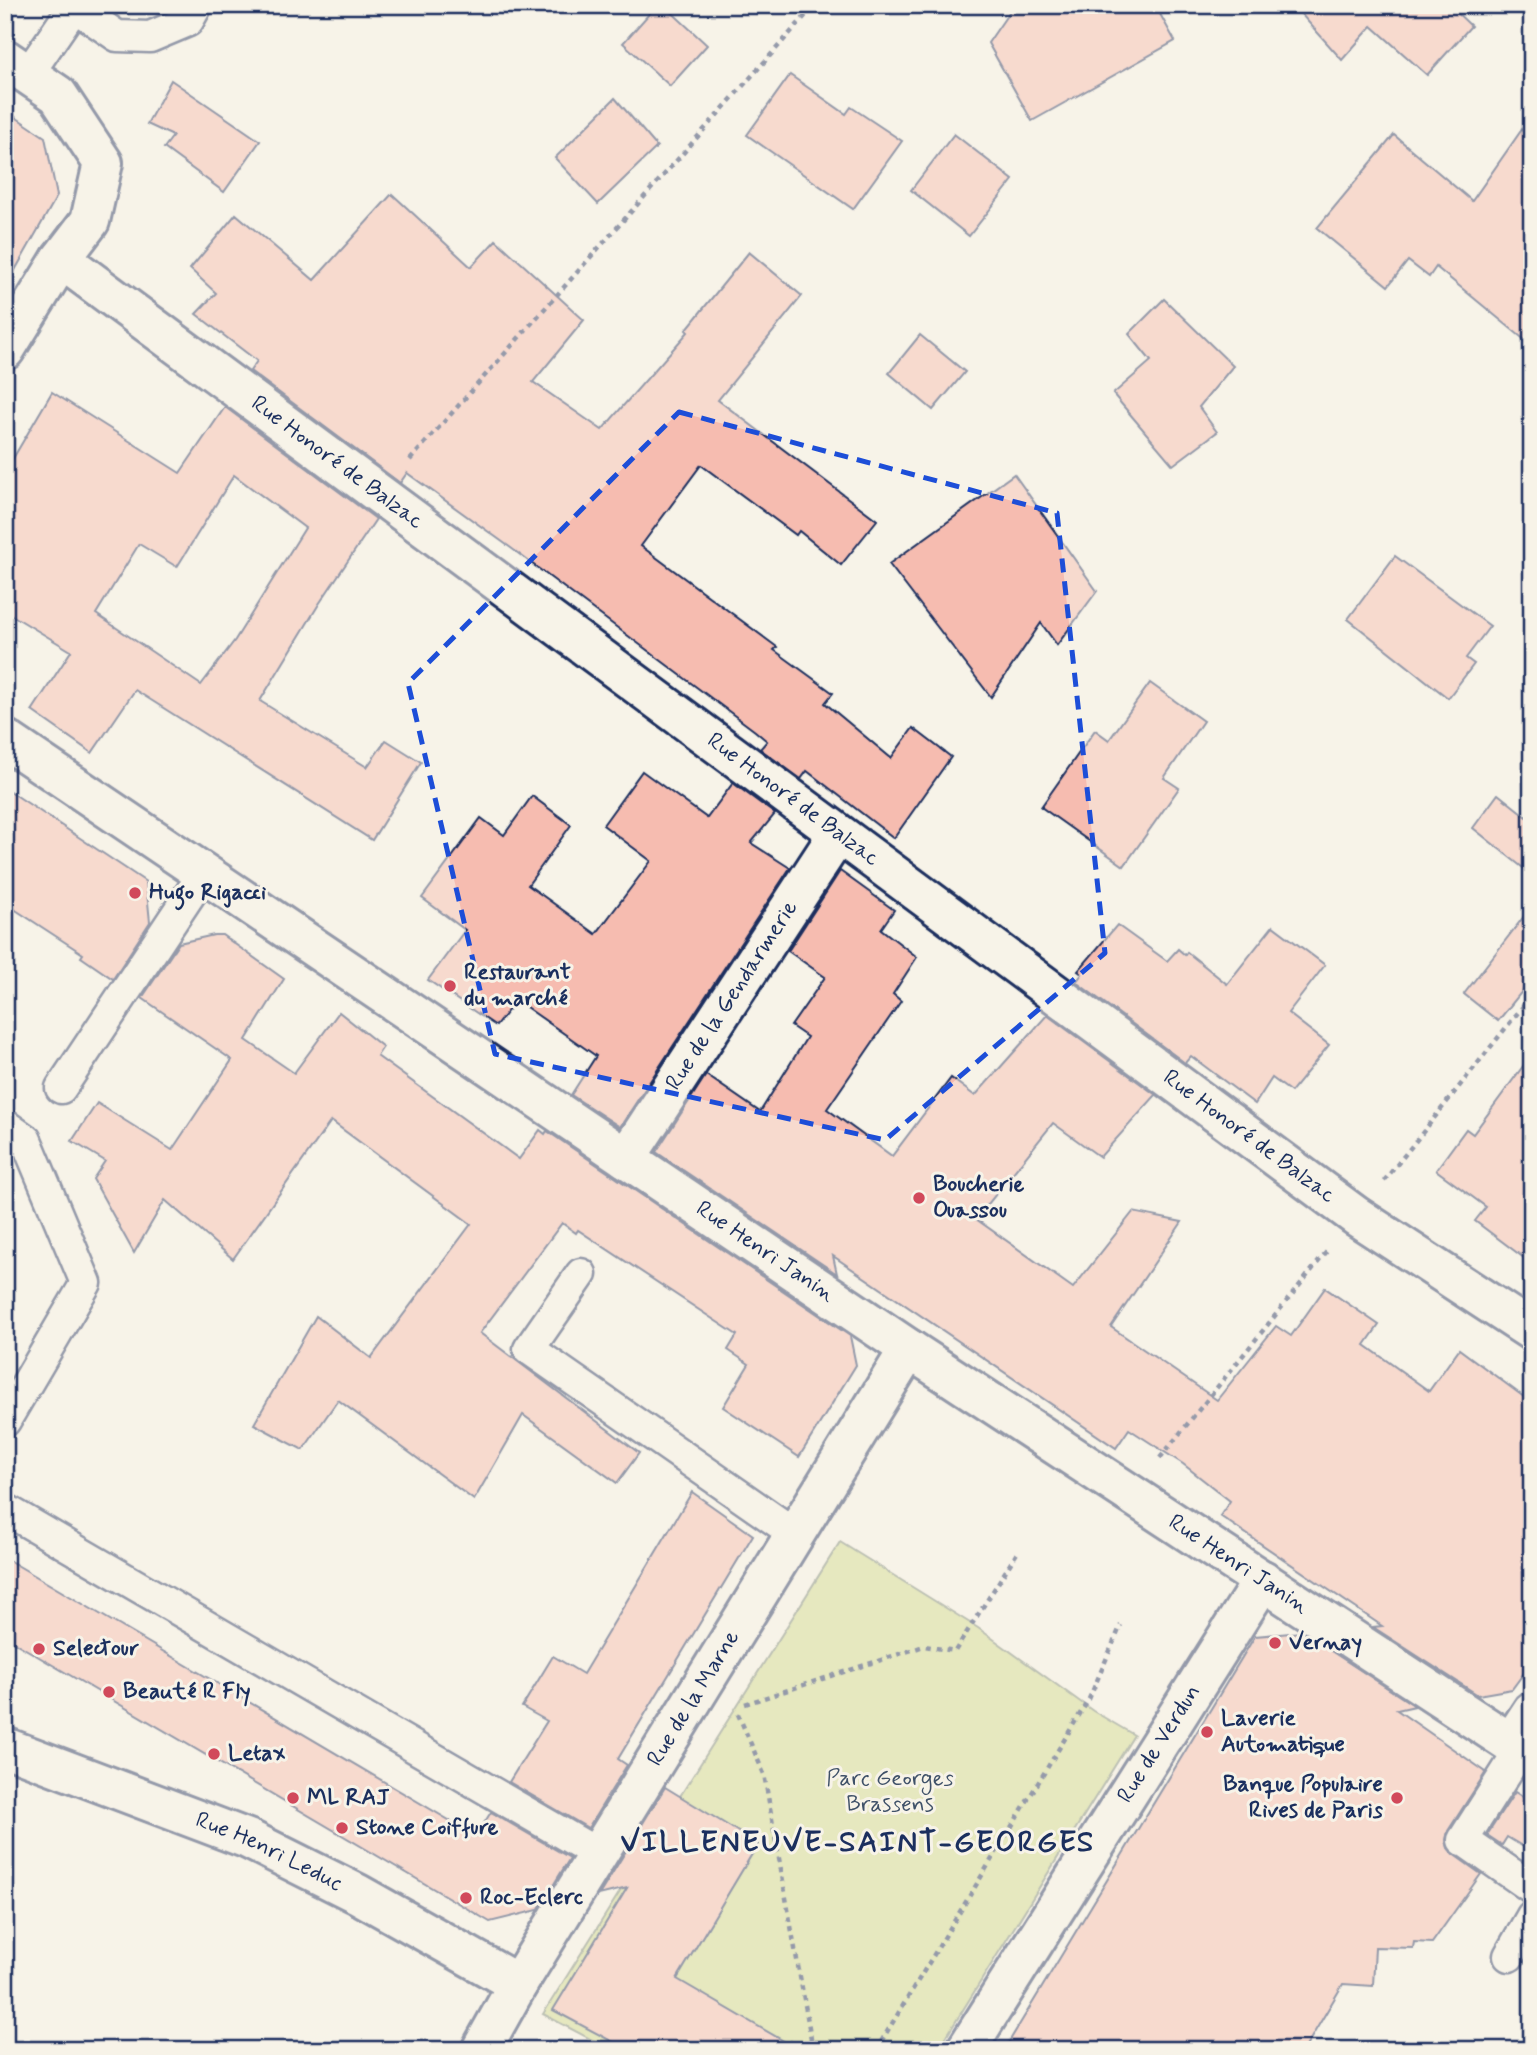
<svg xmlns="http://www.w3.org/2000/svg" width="1537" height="2055" viewBox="0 0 1537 2055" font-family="Mynerve,sans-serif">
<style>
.green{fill:#d0db8e;stroke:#768576;stroke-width:2}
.building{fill:#f6bcb0;stroke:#1b2f5e;stroke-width:2;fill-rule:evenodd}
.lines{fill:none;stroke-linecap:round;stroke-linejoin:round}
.lane-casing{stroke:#1b2f5e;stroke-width:35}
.street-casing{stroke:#1b2f5e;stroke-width:44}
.path{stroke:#1b2f5e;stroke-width:4.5;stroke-dasharray:5 5;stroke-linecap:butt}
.lane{stroke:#f7f3e8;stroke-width:30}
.street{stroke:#f7f3e8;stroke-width:38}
.marked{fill:none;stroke:#1d4ed8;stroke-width:5;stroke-dasharray:14 9;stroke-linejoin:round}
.poi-dot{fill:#d1495b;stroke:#f7f3e8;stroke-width:2.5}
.labels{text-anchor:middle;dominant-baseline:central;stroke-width:6;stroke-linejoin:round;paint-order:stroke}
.street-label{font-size:23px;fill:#1b2f5e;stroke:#f7f3e8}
.poi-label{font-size:23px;font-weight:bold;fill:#1b2f5e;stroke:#f7f3e8;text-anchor:start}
.park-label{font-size:23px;fill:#3f5168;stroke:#f7f3e8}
.district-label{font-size:30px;font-weight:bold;letter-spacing:2px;fill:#1b2f5e;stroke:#f7f3e8}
</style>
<rect width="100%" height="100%" fill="#f7f3e8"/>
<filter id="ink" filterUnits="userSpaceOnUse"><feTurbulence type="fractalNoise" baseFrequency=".0143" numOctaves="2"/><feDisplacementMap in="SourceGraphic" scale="14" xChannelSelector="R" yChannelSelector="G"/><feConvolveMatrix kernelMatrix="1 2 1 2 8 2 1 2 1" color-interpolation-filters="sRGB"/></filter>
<g filter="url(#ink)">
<path class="green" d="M 840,1542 L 978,1628 L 1093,1711 L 1134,1735 L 938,2050 L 799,2050 L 791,2041 L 785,2050 L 611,2050 L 543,2014 Z"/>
<g class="building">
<path d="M 657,5 L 664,5 L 707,45 L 670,86 L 623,43 Z"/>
<path d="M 1014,5 L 1155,5 L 1175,41 L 1032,121 L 988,43 Z"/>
<path d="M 1293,5 L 1449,5 L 1471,26 L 1427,75 L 1372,26 L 1342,60 Z"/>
<path d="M 790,75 L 846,114 L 851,107 L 902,141 L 853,209 L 747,135 Z"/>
<path d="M 171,80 L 260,141 L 224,192 L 164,148 L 173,136 L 147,124 Z"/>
<path d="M 615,98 L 657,147 L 598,204 L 555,158 Z"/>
<path d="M 5,110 L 45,137 L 57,196 L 5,288 Z"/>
<path d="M 1532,115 L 1532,346 L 1436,267 L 1429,277 L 1408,261 L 1388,286 L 1317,228 L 1394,135 L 1472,201 Z"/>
<path d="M 954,134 L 1013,180 L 969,236 L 911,190 Z"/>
<path d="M 392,194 L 471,267 L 496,240 L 584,320 L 533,382 L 602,430 L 688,332 L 686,330 L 749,252 L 802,296 L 718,400 L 877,520 L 841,565 L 799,531 L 796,535 L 701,465 L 641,546 L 777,647 L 774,650 L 833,693 L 825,703 L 891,758 L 913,728 L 951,757 L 894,838 L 807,771 L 801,779 L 760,749 L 767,741 L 755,731 L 511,548 L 407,473 L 400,483 L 250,371 L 257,361 L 196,314 L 216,293 L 190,269 L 236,214 L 314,280 Z"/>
<path d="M 1164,299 L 1233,366 L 1199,407 L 1217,432 L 1173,465 L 1113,394 L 1151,361 L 1129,334 Z"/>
<path d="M 920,335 L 965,372 L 933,410 L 889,373 Z"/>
<path d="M 52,392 L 180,473 L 225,407 L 376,519 L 319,604 L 260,701 L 367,767 L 386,740 L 421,762 L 372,840 L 135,690 L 92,753 L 32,711 L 71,651 L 5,611 L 5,472 ZM 234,475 L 305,528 L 235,640 L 201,685 L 96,614 L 139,544 L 177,567 Z"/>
<path d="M 1014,474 L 1097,591 L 1057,645 L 1041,623 L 991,697 L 889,564 Z"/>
<path d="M 1395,556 L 1490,626 L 1466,658 L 1474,664 L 1448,698 L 1348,619 Z"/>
<path d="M 1150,683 L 1203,721 L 1164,778 L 1179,788 L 1124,866 L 1041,807 L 1095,730 L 1109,740 Z"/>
<path d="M 642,771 L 707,818 L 733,783 L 775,814 L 751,843 L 790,868 L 620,1127 L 571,1095 L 596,1056 L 516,1000 L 496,1026 L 428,980 L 465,930 L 422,898 L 481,818 L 504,835 L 532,796 L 571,825 L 528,885 L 596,934 L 651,861 L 603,825 Z"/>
<path d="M 5,788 L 146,882 L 150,922 L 113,979 L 81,957 L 83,954 L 5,903 Z"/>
<path d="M 1498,794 L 1532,821 L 1532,875 L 1473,828 Z"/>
<path d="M 840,871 L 894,910 L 881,929 L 917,957 L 893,994 L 901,1001 L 827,1109 L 892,1156 L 951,1078 L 975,1096 L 1047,1015 L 1156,1095 L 1100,1157 L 1053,1123 L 976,1219 L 1073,1288 L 1133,1212 L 1182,1222 L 1111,1327 L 1217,1400 L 1276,1326 L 1291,1336 L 1325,1288 L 1379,1325 L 1365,1345 L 1429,1391 L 1459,1349 L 1532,1403 L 1532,1662 L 1512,1689 L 1478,1695 L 1373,1627 L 1382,1626 L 1220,1516 L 1230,1501 L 1183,1464 L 1129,1429 L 1116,1448 L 833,1256 L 837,1274 L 656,1152 L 706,1075 L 760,1112 L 807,1037 L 791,1026 L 825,977 L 788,951 Z"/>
<path d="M 1532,906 L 1532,979 L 1498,1021 L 1464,994 Z"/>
<path d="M 1117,925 L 1167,961 L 1178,949 L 1185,955 L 1187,952 L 1227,984 L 1273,926 L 1325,965 L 1288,1013 L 1329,1045 L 1291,1092 L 1272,1078 L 1255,1104 L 1191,1056 L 1185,1063 L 1076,982 L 1082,974 L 1078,971 Z"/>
<path d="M 214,935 L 222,935 L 284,979 L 246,1040 L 294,1073 L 339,1012 L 383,1047 L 377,1056 L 519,1159 L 540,1130 L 545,1134 L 547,1131 L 850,1336 L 856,1365 L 799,1457 L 723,1407 L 749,1364 L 728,1350 L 737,1335 L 578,1230 L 576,1233 L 562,1223 L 480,1333 L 639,1453 L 617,1483 L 523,1415 L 474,1500 L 338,1400 L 303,1450 L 254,1424 L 316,1316 L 371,1358 L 471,1224 L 331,1121 L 233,1259 L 165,1200 L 134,1253 L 93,1179 L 105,1161 L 72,1141 L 97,1103 L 172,1150 L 232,1060 L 142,998 L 179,943 Z"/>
<path d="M 1532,1054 L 1532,1264 L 1475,1221 L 1486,1207 L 1436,1170 L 1466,1129 L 1473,1134 Z"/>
<path d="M 692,1492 L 753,1535 L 618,1759 L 627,1765 L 588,1828 L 509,1782 L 547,1721 L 522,1707 L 553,1656 L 583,1674 Z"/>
<path d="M 5,1558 L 476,1836 L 491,1812 L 570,1858 L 538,1910 L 490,1922 L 5,1637 Z"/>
<path d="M 1302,1632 L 1415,1706 L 1397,1710 L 1486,1772 L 1448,1831 L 1446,1840 L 1448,1848 L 1453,1854 L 1481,1874 L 1432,1943 L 1414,1942 L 1413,1948 L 1375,1947 L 1373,1986 L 1343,1984 L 1304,2050 L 1004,2050 L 1255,1636 Z"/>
<path d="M 665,1787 L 758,1844 L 677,1979 L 799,2050 L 628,2050 L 553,2010 L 627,1888 L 599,1895 Z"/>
<path d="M 1515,1792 L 1532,1803 L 1532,1852 L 1507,1837 L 1502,1845 L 1487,1835 Z"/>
</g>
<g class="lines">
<g class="lane-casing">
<g id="lane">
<path d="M 72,5 L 117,36 L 150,37 L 188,21 L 197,5"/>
<path d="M 28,74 L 74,7"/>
<path d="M 61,1088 L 204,873"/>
<path d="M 5,1125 L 26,1140 L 86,1283 L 5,1421"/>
<path d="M 581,1274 L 529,1349 L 795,1534"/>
<path d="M 5,1509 L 598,1854"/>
<path d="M 1521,1749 L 1463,1840 L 1532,1888"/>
<path d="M 1509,1956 L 1532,1916"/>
</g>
</g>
<g class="street-casing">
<g id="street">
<path d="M 5,59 L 58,95 L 103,163 L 90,221 L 61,259 L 5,350"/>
<path id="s1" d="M 61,259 L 1356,1216 L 1532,1331"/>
<path id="s2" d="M 5,739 L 909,1349 L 1532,1757"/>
<path id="s3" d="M 626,1158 L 838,834"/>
<path d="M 1511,1743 L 1532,1711"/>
<path id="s4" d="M 5,1747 L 248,1839 L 358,1894 L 518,1984"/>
<path id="s5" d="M 481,2050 L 518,1984 L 909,1349"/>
<path id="s6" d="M 966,2050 L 1263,1580"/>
</g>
</g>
<g class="path">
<path d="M 410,460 L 815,5"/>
<path d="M 1384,1181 L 1532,995"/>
<path d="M 1160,1458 L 1328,1250"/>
<path d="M 745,1704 L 924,1646 L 955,1651 L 1017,1553"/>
<path d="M 738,1714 L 764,1774 L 813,2050"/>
<path d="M 876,2050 L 1089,1699 L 1121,1625"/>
</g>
<use href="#lane" class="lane"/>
<use href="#street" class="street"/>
</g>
</g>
<path d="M0 0H1537V2055H0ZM 679,412 L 1057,513 L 1105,953 L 885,1140 L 495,1054 L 408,683 Z" fill="#f7f3e8" fill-opacity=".55" fill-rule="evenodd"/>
<path class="marked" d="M 679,412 L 1057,513 L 1105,953 L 885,1140 L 495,1054 L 408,683 Z"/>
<g class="poi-dot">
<circle cx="135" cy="893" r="7"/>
<circle cx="450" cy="986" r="7"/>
<circle cx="919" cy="1198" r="7"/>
<circle cx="1275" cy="1643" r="7"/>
<circle cx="39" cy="1649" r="7"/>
<circle cx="109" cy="1692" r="7"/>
<circle cx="1207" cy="1732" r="7"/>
<circle cx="214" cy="1754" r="7"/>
<circle cx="293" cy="1798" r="7"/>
<circle cx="1397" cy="1798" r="7"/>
<circle cx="342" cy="1828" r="7"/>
<circle cx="466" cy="1898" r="7"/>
</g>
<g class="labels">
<g class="street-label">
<text stroke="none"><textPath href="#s1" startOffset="343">Rue Honoré de Balzac</textPath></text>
<text stroke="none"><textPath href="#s1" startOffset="910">Rue Honoré de Balzac</textPath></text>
<text stroke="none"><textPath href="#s3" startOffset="194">Rue de la Gendarmerie</textPath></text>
<text stroke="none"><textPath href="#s1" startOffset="1477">Rue Honoré de Balzac</textPath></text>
<text stroke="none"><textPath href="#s2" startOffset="917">Rue Henri Janin</textPath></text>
<text stroke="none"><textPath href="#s2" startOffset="1484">Rue Henri Janin</textPath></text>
<text stroke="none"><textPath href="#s5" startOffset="411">Rue de la Marne</textPath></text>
<text stroke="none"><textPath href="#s6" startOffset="362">Rue de Verdun</textPath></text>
<text stroke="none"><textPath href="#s4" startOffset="284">Rue Henri Leduc</textPath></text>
</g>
<g class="poi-label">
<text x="149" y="893">Hugo Rigacci</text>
<text x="464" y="973">Restaurant<tspan x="464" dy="26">du marché</tspan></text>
<text x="933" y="1185">Boucherie<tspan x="933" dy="26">Ouassou</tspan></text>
<text x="1289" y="1643">Vernay</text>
<text x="53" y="1649">Selectour</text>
<text x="123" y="1692">Beauté R Fly</text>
<text x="1221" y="1719">Laverie<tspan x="1221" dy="26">Automatique</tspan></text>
<text x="228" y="1754">Letax</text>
<text x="1383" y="1785" text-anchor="end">Banque Populaire<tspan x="1383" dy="26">Rives de Paris</tspan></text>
<text x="307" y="1798">ML RAJ</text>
<text x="356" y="1828">Stone Coiffure</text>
<text x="480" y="1898">Roc-Eclerc</text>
</g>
<g class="park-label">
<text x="890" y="1779">Parc Georges<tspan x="890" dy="26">Brassens</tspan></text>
</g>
<g class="district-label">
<text x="858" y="1842">VILLENEUVE-SAINT-GEORGES</text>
</g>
</g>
<rect width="1537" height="2055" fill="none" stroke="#f7f3e8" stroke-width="28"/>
<rect x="14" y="14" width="1509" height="2027" fill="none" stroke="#1b2f5e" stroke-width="2.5" filter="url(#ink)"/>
</svg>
